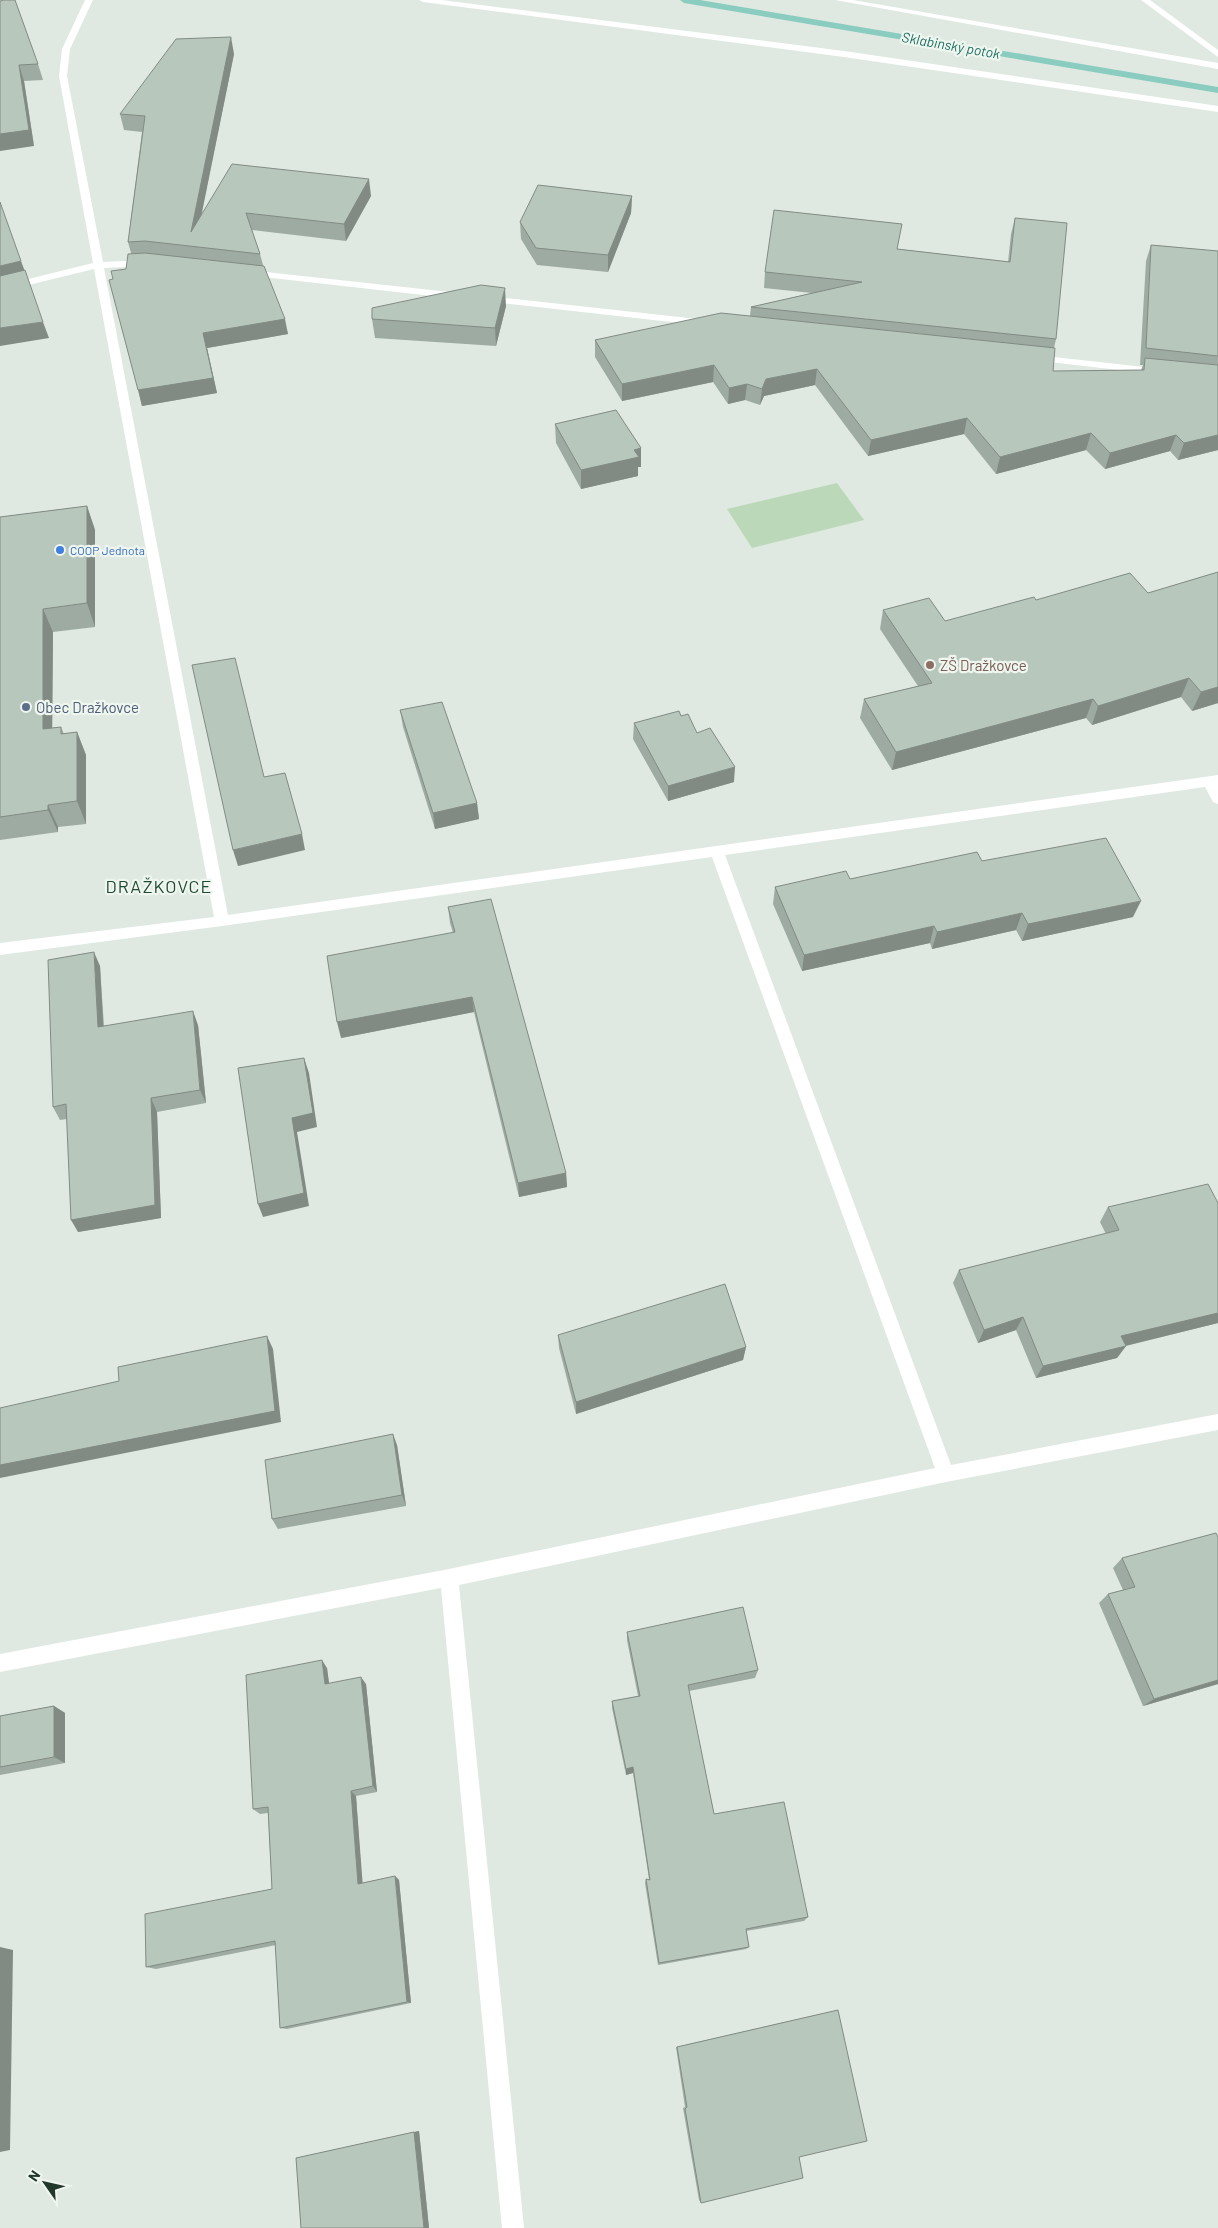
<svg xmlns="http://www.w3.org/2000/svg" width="1218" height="2228" viewBox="0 0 1218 2228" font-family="Barlow,sans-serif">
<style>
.green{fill:#bbd9b9}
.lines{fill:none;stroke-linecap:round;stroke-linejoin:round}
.stream{fill:#8accc0;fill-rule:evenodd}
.minor{fill:#fff;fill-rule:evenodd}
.wall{fill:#9eaba2}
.shaded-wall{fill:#818b84}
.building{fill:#b8c7bc;stroke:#818b84}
.shop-dot{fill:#3f7fe0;stroke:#eff6f0;stroke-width:2}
.education-dot{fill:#8d6e63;stroke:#eff6f0;stroke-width:2}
.service-dot{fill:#5c6f8a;stroke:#eff6f0;stroke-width:2}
.labels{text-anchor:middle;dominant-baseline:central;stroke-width:4.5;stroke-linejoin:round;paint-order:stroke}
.far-shop-label{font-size:12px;fill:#366cbe;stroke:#eff6f0;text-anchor:start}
.far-water-label{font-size:14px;font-style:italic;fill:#207063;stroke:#eff6f0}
.education-label{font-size:15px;fill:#785e54;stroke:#eff6f0;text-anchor:start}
.service-label{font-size:15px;fill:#4e5e75;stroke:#eff6f0;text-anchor:start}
.quarter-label{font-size:18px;letter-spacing:1px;fill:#1f4931;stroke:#eff6f0}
</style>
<rect width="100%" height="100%" fill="#dfe9e1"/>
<path class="green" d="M 837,483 L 864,520 L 752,548 L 727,509 Z"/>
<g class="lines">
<path class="stream" d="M 680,0 L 700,0 L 1218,87 L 1218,93 L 684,3 Z"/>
<g class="minor">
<path d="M 85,0 L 93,0 L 70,49 L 67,76 L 103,262 L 146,260 L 151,263 L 146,266 L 104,268 L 228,915 L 1218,775 L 1218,804 L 1213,802 L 1205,787 L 725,855 L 951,1465 L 1218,1414 L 1218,1430 L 946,1482 L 459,1585 L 524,2228 L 502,2228 L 441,1588 L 0,1672 L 0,1654 L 449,1569 L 935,1468 L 712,857 L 222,926 L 0,955 L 0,943 L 214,917 L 94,269 L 0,292 L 0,286 L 93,263 L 59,76 L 62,49 Z"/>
<path d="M 419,0 L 442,0 L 844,51 L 1218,106 L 1218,112 L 844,57 L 423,2 Z"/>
<path d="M 835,0 L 853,0 L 1218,63 L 1218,69 Z"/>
<path d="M 1141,0 L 1150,0 L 1218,50 L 1218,57 Z"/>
<path d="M 248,270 L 459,293 L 464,296 L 459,299 L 245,275 L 243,273 Z"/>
<path d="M 487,296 L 707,320 L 712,323 L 707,326 L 483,301 L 483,297 Z"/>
<path d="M 1036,355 L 1162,369 L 1167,372 L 1162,375 L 1032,360 L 1032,356 Z"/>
</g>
</g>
<g class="wall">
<path d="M 0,1 L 38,64 L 43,80 L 24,81 L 34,146 Z"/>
<path d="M 234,54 L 201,215 L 371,196 L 346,241 L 252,230 L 260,254 L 263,265 L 288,334 L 207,348 L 217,393 L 142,406 L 113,279 L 126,269 L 131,253 L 128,242 L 142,132 L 124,130 L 120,114 Z"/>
<path d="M 632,196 L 631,213 L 608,272 L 537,265 L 521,239 L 520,222 Z"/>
<path d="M 1015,218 L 1056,339 L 1054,348 L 1053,371 L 1141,370 L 1143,365 L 1140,365 L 1146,261 L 1151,245 L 1218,251 L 1218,450 L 1178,460 L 1170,451 L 1105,469 L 1086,450 L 996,474 L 964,434 L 868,456 L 815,385 L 764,396 L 760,405 L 745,400 L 728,404 L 713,382 L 622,401 L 595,357 L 595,340 L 750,316 L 751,307 L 812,293 L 764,288 L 765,272 L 898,249 L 1008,262 L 1011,234 Z"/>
<path d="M 506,306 L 496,346 L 375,338 L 372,319 Z"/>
<path d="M 555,424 L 641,448 L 641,467 L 638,467 L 638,476 L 581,489 L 556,443 Z"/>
<path d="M 87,506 L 95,530 L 95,627 L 53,632 L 52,728 L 61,727 L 64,734 L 77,732 L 86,755 L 86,824 L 58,827 L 58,832 L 0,840 L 0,517 Z"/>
<path d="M 1218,572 L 1218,703 L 1192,711 L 1181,697 L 1092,725 L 1086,718 L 892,770 L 860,718 L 864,699 L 918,686 L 880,629 L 883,610 L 945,621 L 1036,600 L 1148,593 Z"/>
<path d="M 400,710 L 477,803 L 479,819 L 435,829 L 403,727 Z"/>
<path d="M 681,716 L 697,733 L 734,782 L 668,801 L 633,739 L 634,723 Z"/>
<path d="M 982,861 L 1133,917 L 1022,941 L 1016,930 L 932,949 L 930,943 L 802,971 L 773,904 L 775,887 L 850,879 Z"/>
<path d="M 448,907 L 566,1173 L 567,1187 L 519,1197 L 474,1012 L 341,1038 L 453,933 L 450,923 Z"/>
<path d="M 100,966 L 104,1026 L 198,1025 L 206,1103 L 157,1112 L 161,1218 L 78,1232 L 67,1119 L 60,1120 L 53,1107 Z"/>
<path d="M 1218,1203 L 1218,1323 L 1126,1346 L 1117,1358 L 1036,1378 L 1016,1330 L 978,1343 L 953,1283 L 959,1270 L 1106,1234 L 1100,1222 L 1108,1207 Z"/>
<path d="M 558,1335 L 746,1347 L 743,1360 L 576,1414 L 559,1348 Z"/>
<path d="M 397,1445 L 406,1506 L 278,1529 L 272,1519 Z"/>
<path d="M 1122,1558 L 1218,1684 L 1143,1706 L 1099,1603 L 1108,1594 L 1123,1590 L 1113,1568 Z"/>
<path d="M 627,1632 L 758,1670 L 755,1678 L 689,1691 L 714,1814 L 808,1917 L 804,1921 L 746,1931 L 749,1947 L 746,1949 L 658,1965 L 645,1883 L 646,1879 L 649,1879 L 633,1773 L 626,1775 L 612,1708 L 612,1701 L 638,1696 L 627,1640 Z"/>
<path d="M 327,1668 L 329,1683 L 366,1684 L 377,1792 L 356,1796 L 362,1883 L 395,1876 L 399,1880 L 411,2003 L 287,2029 L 280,2028 L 276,1945 L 156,1969 L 146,1967 L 272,1889 L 268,1813 L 260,1814 L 253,1809 Z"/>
<path d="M 54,1706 L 65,1713 L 65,1763 L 0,1775 L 0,1716 Z"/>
<path d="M 838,2010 L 701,2203 L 699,2200 L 683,2108 L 685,2107 L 676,2047 Z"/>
<path d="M 419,2131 L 429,2228 L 301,2228 L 296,2158 Z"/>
</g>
<g class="shaded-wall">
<path d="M 231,37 L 234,54 L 195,247 L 191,232 Z"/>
<path d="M 19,65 L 24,81 L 34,146 L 0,151 L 0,134 Z"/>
<path d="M 369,179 L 371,196 L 346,241 L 344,224 Z"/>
<path d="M 632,196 L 631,213 L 608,272 L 608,255 Z"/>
<path d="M 21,261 L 27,277 L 0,284 L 0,266 Z"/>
<path d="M 505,288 L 506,306 L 496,346 L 495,328 Z"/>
<path d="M 285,319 L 288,334 L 207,348 L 217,393 L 142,406 L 138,390 L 203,333 Z"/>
<path d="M 43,322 L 49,338 L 0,346 L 0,328 Z"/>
<path d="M 714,365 L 713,382 L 622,401 L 622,384 Z"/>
<path d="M 817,369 L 815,385 L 764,396 L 760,405 L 762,389 L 766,379 Z"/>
<path d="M 747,384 L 745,400 L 728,404 L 729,388 Z"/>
<path d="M 967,418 L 964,434 L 868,456 L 871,440 Z"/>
<path d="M 1091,433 L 1086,450 L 996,474 L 1000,457 Z"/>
<path d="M 1176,435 L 1170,451 L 1105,469 L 1110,453 Z"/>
<path d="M 1218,435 L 1218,450 L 1178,460 L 1184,443 Z"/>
<path d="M 641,448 L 641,467 L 638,467 L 638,476 L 581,489 L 581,470 L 634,450 Z"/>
<path d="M 87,506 L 95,530 L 95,627 L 87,603 Z"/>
<path d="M 43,609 L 53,632 L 52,752 L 43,729 Z"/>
<path d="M 1189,678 L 1181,697 L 1092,725 L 1098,706 Z"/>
<path d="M 1218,687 L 1218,703 L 1192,711 L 1201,692 Z"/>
<path d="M 1093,699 L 1086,718 L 892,770 L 896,752 Z"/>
<path d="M 77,732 L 86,755 L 86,824 L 77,801 Z"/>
<path d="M 735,767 L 734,782 L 668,801 L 668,786 Z"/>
<path d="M 477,803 L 479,819 L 435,829 L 433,813 Z"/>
<path d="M 48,805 L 58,827 L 58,832 L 48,810 Z"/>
<path d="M 302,834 L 305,850 L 238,866 L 233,850 Z"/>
<path d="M 1141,901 L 1133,917 L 1022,941 L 1028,924 Z"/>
<path d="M 1022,913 L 1016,930 L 932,949 L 937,932 Z"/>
<path d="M 934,926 L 930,943 L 802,971 L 804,955 Z"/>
<path d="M 94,952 L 100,966 L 104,1041 L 98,1027 Z"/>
<path d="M 472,997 L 474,1012 L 341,1038 L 337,1022 Z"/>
<path d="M 193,1011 L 198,1025 L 206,1103 L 200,1090 Z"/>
<path d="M 304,1058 L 309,1073 L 317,1127 L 297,1132 L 309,1206 L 263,1217 L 258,1204 L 292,1118 Z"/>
<path d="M 151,1098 L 157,1112 L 161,1218 L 78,1232 L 71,1220 Z"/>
<path d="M 566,1173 L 567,1187 L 519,1197 L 518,1183 Z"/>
<path d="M 1218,1313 L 1218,1323 L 1112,1349 L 1121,1336 Z"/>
<path d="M 1023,1317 L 1016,1330 L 978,1343 L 984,1330 Z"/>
<path d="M 267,1336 L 273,1349 L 281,1422 L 0,1478 L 0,1465 Z"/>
<path d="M 1126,1346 L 1117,1358 L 1036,1378 L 1043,1366 Z"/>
<path d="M 746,1347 L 743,1360 L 576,1414 L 576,1402 Z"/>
<path d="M 393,1434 L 397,1445 L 406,1506 L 402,1495 Z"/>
<path d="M 322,1660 L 327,1668 L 330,1691 L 325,1684 Z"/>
<path d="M 361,1677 L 366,1684 L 377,1792 L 373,1786 Z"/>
<path d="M 1218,1680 L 1218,1684 L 1143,1706 L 1154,1699 Z"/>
<path d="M 54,1706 L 65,1713 L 65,1763 L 54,1757 Z"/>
<path d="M 633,1767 L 633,1773 L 626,1775 L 626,1769 Z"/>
<path d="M 351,1791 L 356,1796 L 363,1888 L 358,1884 Z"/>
<path d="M 395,1876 L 399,1880 L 411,2003 L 407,2002 Z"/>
<path d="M 0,1947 L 13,1950 L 10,2150 L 0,2152 Z"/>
<path d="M 419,2131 L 429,2228 L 424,2228 L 414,2132 Z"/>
</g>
<g class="building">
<path d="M 4,0 L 15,0 L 38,64 L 19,65 L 29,130 L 0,134 L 0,1 Z"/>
<path d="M 231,37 L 191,232 L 232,164 L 369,179 L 344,224 L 246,213 L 260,254 L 145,241 L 128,242 L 145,116 L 120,114 L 176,39 Z"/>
<path d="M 538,185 L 632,196 L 608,255 L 536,248 L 520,222 Z"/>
<path d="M 0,202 L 21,261 L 0,266 Z"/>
<path d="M 774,210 L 902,224 L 897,249 L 1010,262 L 1015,218 L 1067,223 L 1056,339 L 751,307 L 862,282 L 765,272 Z"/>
<path d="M 1151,245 L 1218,251 L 1218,356 L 1146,348 Z"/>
<path d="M 145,253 L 264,266 L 285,319 L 203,333 L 213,378 L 138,390 L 109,280 L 113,279 L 111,271 L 126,269 L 128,254 Z"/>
<path d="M 25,270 L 43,322 L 0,328 L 0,276 Z"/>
<path d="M 481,285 L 505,288 L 495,328 L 372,319 L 372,308 Z"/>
<path d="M 721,313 L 1055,348 L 1053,371 L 1144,370 L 1145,358 L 1218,365 L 1218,435 L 1184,443 L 1176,435 L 1110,453 L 1091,433 L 1000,457 L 967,418 L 871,440 L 817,369 L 766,379 L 762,389 L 747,384 L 729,388 L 714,365 L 622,384 L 595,340 Z"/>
<path d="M 616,410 L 641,448 L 634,450 L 639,457 L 581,470 L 555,424 Z"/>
<path d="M 87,506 L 87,603 L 43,609 L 43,729 L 61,727 L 61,734 L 77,732 L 77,801 L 48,805 L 48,810 L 0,817 L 0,517 Z"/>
<path d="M 1218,572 L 1218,687 L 1201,692 L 1189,678 L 1098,706 L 1093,699 L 896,752 L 864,699 L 932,683 L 883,610 L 929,598 L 945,621 L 1034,597 L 1036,600 L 1130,573 L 1148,593 Z"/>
<path d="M 235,658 L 264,777 L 285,773 L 302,834 L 233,850 L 192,665 Z"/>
<path d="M 442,702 L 477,803 L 433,813 L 400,710 Z"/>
<path d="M 679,711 L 681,716 L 688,714 L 697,733 L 710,728 L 735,767 L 668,786 L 634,723 Z"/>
<path d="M 1106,838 L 1141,901 L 1028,924 L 1022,913 L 937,932 L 934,926 L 804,955 L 775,887 L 846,871 L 850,879 L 977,852 L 982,861 Z"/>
<path d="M 491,899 L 566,1173 L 518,1183 L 472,997 L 337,1022 L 327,956 L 455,932 L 448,907 Z"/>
<path d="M 94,952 L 98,1027 L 193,1011 L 200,1090 L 151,1098 L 155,1205 L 71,1220 L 66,1104 L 53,1107 L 48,960 Z"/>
<path d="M 304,1058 L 313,1113 L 292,1118 L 304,1193 L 258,1204 L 238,1068 Z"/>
<path d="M 1208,1184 L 1218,1203 L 1218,1313 L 1121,1336 L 1126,1346 L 1043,1366 L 1023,1317 L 984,1330 L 959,1270 L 1119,1230 L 1108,1207 Z"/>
<path d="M 725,1284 L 746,1347 L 576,1402 L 558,1335 Z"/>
<path d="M 267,1336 L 275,1411 L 0,1465 L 0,1408 L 119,1381 L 118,1367 Z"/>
<path d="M 393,1434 L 402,1495 L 272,1519 L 265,1460 Z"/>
<path d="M 1216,1533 L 1218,1537 L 1218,1680 L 1154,1699 L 1108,1594 L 1135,1587 L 1122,1558 Z"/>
<path d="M 743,1607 L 758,1670 L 688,1685 L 714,1814 L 784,1802 L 808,1917 L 746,1929 L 749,1947 L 659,1963 L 646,1879 L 650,1880 L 633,1767 L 626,1769 L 612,1701 L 640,1696 L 627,1632 Z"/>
<path d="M 322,1660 L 325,1684 L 361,1677 L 373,1786 L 351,1791 L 358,1884 L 395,1876 L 407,2002 L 280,2028 L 275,1941 L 146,1967 L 145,1914 L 272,1889 L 268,1807 L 253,1809 L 246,1675 Z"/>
<path d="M 54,1706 L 54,1757 L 0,1767 L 0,1716 Z"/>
<path d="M 838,2010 L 867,2141 L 799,2157 L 803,2178 L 701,2203 L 685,2109 L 687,2107 L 677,2047 Z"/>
<path d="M 414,2132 L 424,2228 L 301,2228 L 296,2158 Z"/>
</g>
<circle class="shop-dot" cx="60" cy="550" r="5"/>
<circle class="education-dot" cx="930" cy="665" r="5"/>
<circle class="service-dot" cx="26" cy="707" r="5"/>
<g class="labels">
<g class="far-shop-label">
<text x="70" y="550">COOP Jednota</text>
</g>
<g class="far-water-label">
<text transform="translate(951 45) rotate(10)">Sklabinský potok</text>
</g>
<g class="education-label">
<text x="940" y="665">ZŠ Dražkovce</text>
</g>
<g class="service-label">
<text x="36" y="707">Obec Dražkovce</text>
</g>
<g class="quarter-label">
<text x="159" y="886">DRAŽKOVCE</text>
</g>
</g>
<g transform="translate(45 2183) rotate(304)" stroke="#eff6f0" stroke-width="4" paint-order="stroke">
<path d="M0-4L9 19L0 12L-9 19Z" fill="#21382b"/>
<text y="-8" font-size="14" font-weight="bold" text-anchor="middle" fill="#21382b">N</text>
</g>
</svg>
